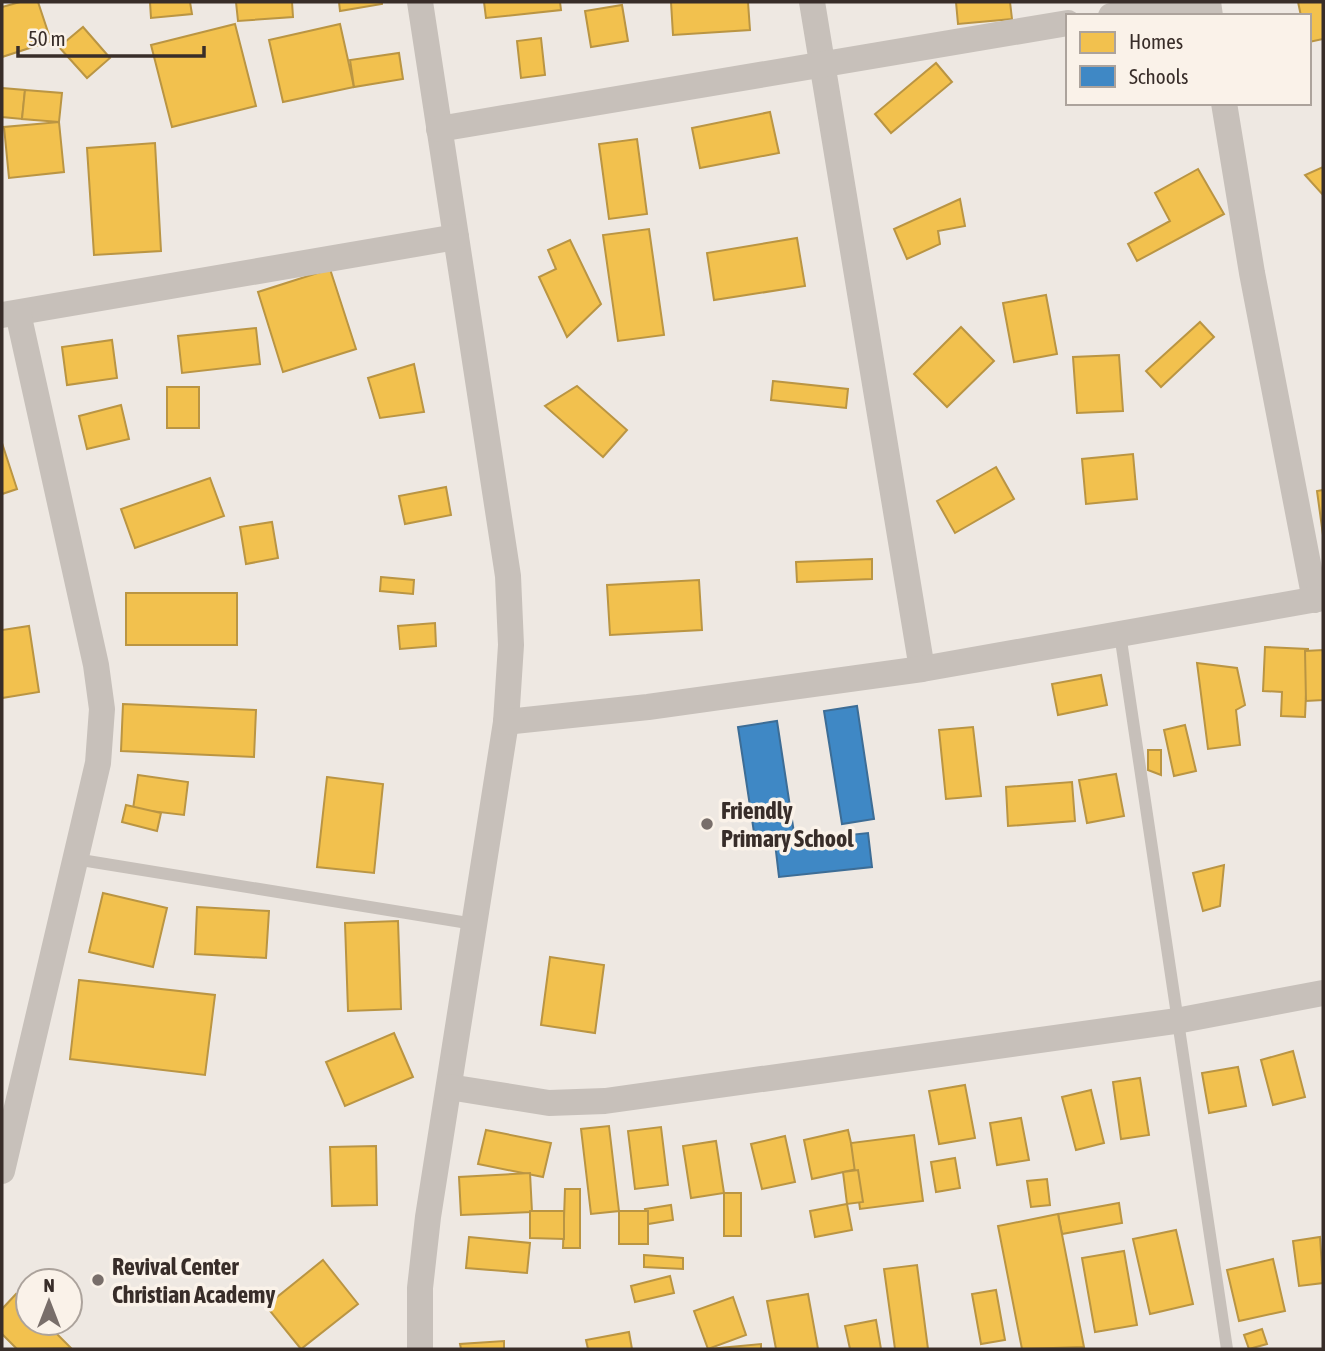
<svg xmlns="http://www.w3.org/2000/svg" width="1325" height="1351" viewBox="0 0 1325 1351" font-family="'Asap Condensed',sans-serif">
<style>
.homes{fill:#f2c14e;stroke:#ba9543;stroke-width:2}
.schools{fill:#3f88c5;stroke:#3d6d96;stroke-width:2}
.lines{fill:none;stroke-linecap:round;stroke-linejoin:round}
.service{stroke:#c7c0ba;stroke-width:12}
.minor{stroke:#c7c0ba;stroke-width:26}
.poi-dot{fill:#786e6a;stroke:#faf2e9;stroke-width:2.5}
.labels{text-anchor:middle;dominant-baseline:central;stroke-width:7;stroke-linejoin:round;paint-order:stroke}
.poi-label{font-size:24px;font-weight:bold;fill:#382d29;stroke:#faf2e9;text-anchor:start}
</style>
<rect width="100%" height="100%" fill="#eee8e2"/>
<g class="homes">
<path d="M 20,2 L 38,2 L 51,41 L 2,57 L 2,7 Z"/>
<path d="M 150,2 L 190,2 L 192,14 L 151,18 Z"/>
<path d="M 236,2 L 292,2 L 293,17 L 238,21 Z"/>
<path d="M 339,2 L 382,2 L 382,4 L 340,11 Z"/>
<path d="M 484,2 L 560,2 L 561,10 L 486,18 Z"/>
<path d="M 671,2 L 748,2 L 750,30 L 673,35 Z"/>
<path d="M 956,2 L 1010,2 L 1012,19 L 958,24 Z"/>
<path d="M 1298,2 L 1323,2 L 1323,39 L 1309,42 L 1309,16 L 1301,16 Z"/>
<path d="M 622,5 L 628,41 L 591,47 L 585,11 Z"/>
<path d="M 235,24 L 256,106 L 172,127 L 151,45 Z"/>
<path d="M 340,24 L 354,87 L 283,102 L 269,40 Z"/>
<path d="M 83,27 L 110,58 L 87,78 L 59,47 Z"/>
<path d="M 541,38 L 545,75 L 521,78 L 517,41 Z"/>
<path d="M 399,53 L 403,79 L 354,87 L 350,60 Z"/>
<path d="M 936,63 L 952,82 L 891,133 L 875,114 Z"/>
<path d="M 2,88 L 25,90 L 22,119 L 2,117 Z"/>
<path d="M 25,90 L 62,93 L 59,122 L 22,119 Z"/>
<path d="M 770,112 L 779,153 L 700,168 L 692,128 Z"/>
<path d="M 59,122 L 64,172 L 9,178 L 4,127 Z"/>
<path d="M 637,139 L 647,214 L 609,219 L 599,144 Z"/>
<path d="M 155,143 L 161,251 L 94,255 L 87,148 Z"/>
<path d="M 1323,167 L 1323,195 L 1305,175 Z"/>
<path d="M 1198,169 L 1224,214 L 1137,261 L 1128,244 L 1170,221 L 1155,193 Z"/>
<path d="M 960,199 L 965,226 L 938,231 L 940,244 L 907,259 L 894,229 Z"/>
<path d="M 649,229 L 664,335 L 618,341 L 603,235 Z"/>
<path d="M 797,238 L 805,286 L 714,300 L 707,253 Z"/>
<path d="M 570,240 L 601,304 L 567,337 L 539,277 L 556,269 L 548,250 Z"/>
<path d="M 330,269 L 356,349 L 283,372 L 258,292 Z"/>
<path d="M 1046,295 L 1057,354 L 1014,362 L 1003,303 Z"/>
<path d="M 1200,322 L 1214,337 L 1161,387 L 1146,371 Z"/>
<path d="M 961,327 L 994,361 L 947,407 L 914,374 Z"/>
<path d="M 256,328 L 260,364 L 182,373 L 178,336 Z"/>
<path d="M 112,340 L 117,378 L 67,385 L 62,347 Z"/>
<path d="M 1119,355 L 1123,411 L 1077,413 L 1073,357 Z"/>
<path d="M 414,364 L 424,412 L 380,418 L 368,378 Z"/>
<path d="M 773,381 L 848,389 L 846,408 L 771,400 Z"/>
<path d="M 577,386 L 627,430 L 603,457 L 545,406 Z"/>
<rect x="167" y="387" width="32" height="41"/>
<path d="M 121,405 L 129,439 L 87,449 L 79,416 Z"/>
<path d="M 2,443 L 17,489 L 2,494 Z"/>
<path d="M 1133,454 L 1137,499 L 1086,504 L 1082,459 Z"/>
<path d="M 996,467 L 1014,499 L 955,533 L 937,501 Z"/>
<path d="M 210,478 L 224,516 L 135,548 L 121,509 Z"/>
<path d="M 446,487 L 451,515 L 405,524 L 399,496 Z"/>
<path d="M 1323,490 L 1323,535 L 1317,491 Z"/>
<path d="M 272,522 L 278,558 L 246,564 L 240,527 Z"/>
<path d="M 872,559 L 872,579 L 797,582 L 796,562 Z"/>
<path d="M 381,577 L 414,580 L 413,594 L 380,591 Z"/>
<path d="M 699,580 L 702,630 L 610,635 L 607,585 Z"/>
<rect x="126" y="593" width="111" height="52"/>
<path d="M 435,623 L 436,646 L 400,649 L 398,626 Z"/>
<path d="M 29,626 L 39,692 L 2,698 L 2,630 Z"/>
<path d="M 1265,647 L 1308,649 L 1305,717 L 1281,716 L 1282,692 L 1263,691 Z"/>
<path d="M 1323,650 L 1323,700 L 1306,701 L 1305,651 Z"/>
<path d="M 1197,663 L 1237,668 L 1245,705 L 1236,710 L 1240,745 L 1208,749 Z"/>
<path d="M 1101,675 L 1107,705 L 1058,715 L 1052,684 Z"/>
<path d="M 123,704 L 256,710 L 254,757 L 121,751 Z"/>
<path d="M 1185,725 L 1196,771 L 1174,776 L 1164,730 Z"/>
<path d="M 973,727 L 981,796 L 946,799 L 939,730 Z"/>
<path d="M 1148,750 L 1161,750 L 1161,775 L 1148,770 Z"/>
<path d="M 1116,774 L 1124,816 L 1087,823 L 1079,780 Z"/>
<path d="M 138,775 L 188,782 L 184,815 L 133,809 Z"/>
<path d="M 327,777 L 383,784 L 374,873 L 317,867 Z"/>
<path d="M 1072,782 L 1075,821 L 1008,826 L 1006,787 Z"/>
<path d="M 126,805 L 161,813 L 157,831 L 122,822 Z"/>
<path d="M 1224,865 L 1220,906 L 1203,911 L 1193,873 Z"/>
<path d="M 103,893 L 167,908 L 153,967 L 89,952 Z"/>
<path d="M 197,907 L 269,911 L 266,958 L 195,954 Z"/>
<path d="M 398,921 L 401,1009 L 348,1011 L 345,923 Z"/>
<path d="M 550,957 L 604,965 L 595,1033 L 541,1025 Z"/>
<path d="M 79,980 L 215,995 L 205,1075 L 70,1059 Z"/>
<path d="M 394,1033 L 413,1077 L 345,1106 L 326,1062 Z"/>
<path d="M 1293,1051 L 1305,1097 L 1273,1105 L 1261,1060 Z"/>
<path d="M 1238,1067 L 1246,1106 L 1209,1113 L 1202,1073 Z"/>
<path d="M 1140,1078 L 1149,1135 L 1121,1139 L 1113,1082 Z"/>
<path d="M 965,1085 L 975,1138 L 939,1144 L 929,1091 Z"/>
<path d="M 1091,1090 L 1104,1143 L 1076,1150 L 1062,1097 Z"/>
<path d="M 1021,1118 L 1029,1160 L 997,1165 L 990,1123 Z"/>
<path d="M 609,1126 L 619,1211 L 591,1214 L 581,1129 Z"/>
<path d="M 661,1127 L 668,1185 L 635,1189 L 628,1131 Z"/>
<path d="M 486,1130 L 551,1143 L 543,1177 L 478,1164 Z"/>
<path d="M 848,1130 L 857,1169 L 812,1179 L 804,1140 Z"/>
<path d="M 914,1135 L 923,1201 L 860,1209 L 851,1143 Z"/>
<path d="M 785,1136 L 795,1182 L 762,1189 L 751,1144 Z"/>
<path d="M 716,1141 L 724,1193 L 691,1198 L 683,1146 Z"/>
<path d="M 376,1146 L 377,1205 L 332,1206 L 330,1147 Z"/>
<path d="M 955,1158 L 960,1188 L 936,1192 L 931,1162 Z"/>
<path d="M 858,1170 L 863,1202 L 847,1204 L 843,1172 Z"/>
<path d="M 530,1173 L 532,1212 L 461,1215 L 459,1177 Z"/>
<path d="M 1047,1179 L 1050,1205 L 1031,1207 L 1027,1181 Z"/>
<path d="M 565,1189 L 580,1189 L 580,1248 L 563,1248 Z"/>
<rect x="724" y="1193" width="17" height="43"/>
<path d="M 1119,1203 L 1122,1223 L 1062,1234 L 1058,1214 Z"/>
<path d="M 847,1204 L 852,1230 L 815,1237 L 810,1211 Z"/>
<path d="M 671,1205 L 673,1220 L 648,1224 L 645,1209 Z"/>
<path d="M 530,1211 L 564,1211 L 564,1239 L 530,1238 Z"/>
<rect x="619" y="1211" width="29" height="33"/>
<path d="M 1058,1214 L 1084,1347 L 1022,1349 L 998,1226 Z"/>
<path d="M 1176,1230 L 1193,1304 L 1150,1314 L 1133,1239 Z"/>
<path d="M 469,1237 L 530,1243 L 527,1273 L 466,1268 Z"/>
<path d="M 1320,1237 L 1323,1283 L 1299,1286 L 1293,1241 Z"/>
<path d="M 1124,1251 L 1137,1325 L 1095,1332 L 1082,1258 Z"/>
<path d="M 644,1255 L 683,1258 L 683,1269 L 644,1267 Z"/>
<path d="M 1273,1259 L 1285,1311 L 1239,1321 L 1227,1270 Z"/>
<path d="M 323,1260 L 358,1304 L 301,1349 L 266,1306 Z"/>
<path d="M 917,1265 L 928,1349 L 895,1349 L 884,1269 Z"/>
<path d="M 670,1276 L 674,1293 L 635,1302 L 631,1286 Z"/>
<path d="M 996,1290 L 1005,1340 L 981,1344 L 972,1294 Z"/>
<path d="M 16,1294 L 28,1306 L 28,1323 L 46,1323 L 71,1348 L 17,1349 L 2,1334 L 2,1309 Z"/>
<path d="M 808,1294 L 818,1349 L 776,1349 L 767,1301 Z"/>
<path d="M 733,1297 L 746,1335 L 708,1349 L 694,1311 Z"/>
<path d="M 876,1320 L 881,1349 L 850,1349 L 845,1326 Z"/>
<path d="M 1262,1329 L 1267,1344 L 1249,1349 L 1244,1335 Z"/>
<path d="M 629,1332 L 632,1349 L 588,1349 L 586,1340 Z"/>
<path d="M 504,1341 L 504,1349 L 461,1349 L 460,1344 Z"/>
<path d="M 761,1344 L 761,1349 L 708,1349 Z"/>
</g>
<g class="schools">
<path d="M 857,706 L 874,819 L 842,824 L 824,711 Z"/>
<path d="M 777,721 L 794,833 L 755,839 L 738,727 Z"/>
<path d="M 868,833 L 872,867 L 779,877 L 775,843 Z"/>
</g>
<g class="lines">
<g class="service">
<path d="M 1120,634 L 1227,1349"/>
<path d="M 75,859 L 474,924"/>
</g>
<g class="minor">
<path d="M 420,2 L 508,576 L 511,645 L 506,722 L 428,1217 L 420,1288 L 420,1349"/>
<path d="M 812,2 L 922,669"/>
<path d="M 1208,2 L 1210,16"/>
<path d="M 1111,16 L 1193,2"/>
<path d="M 1224,103 L 1252,273 L 1315,600"/>
<path d="M 439,129 L 1068,23"/>
<path d="M 2,315 L 456,237"/>
<path d="M 506,722 L 648,707 L 922,669 L 1323,598"/>
<path d="M 449,1087 L 549,1103 L 605,1101 L 1176,1021 L 1323,993"/>
<path d="M 2,1171 L 98,763 L 102,709 L 96,665 L 18,313"/>
</g>
</g>
<g class="poi-dot">
<circle cx="707" cy="824" r="7"/>
<circle cx="98" cy="1280" r="7"/>
</g>
<g class="labels">
<g class="poi-label">
<text x="721" y="810">Friendly<tspan x="721" dy="28">Primary School</tspan></text>
<text x="112" y="1266">Revival Center<tspan x="112" dy="28">Christian Academy</tspan></text>
</g>
</g>
<rect width="1325" height="1351" fill="none" stroke="#382d29" stroke-width="7"/>
<rect x="1066" y="14" width="245" height="91" fill="#faf2e9" stroke="#aca39c" stroke-width="2"/>
<rect x="1080" y="32" width="35" height="21" fill="#f2c14e" stroke="#aca39c" stroke-width="2"/>
<text x="1129" y="49" font-size="21" fill="#382d29">Homes</text>
<rect x="1080" y="66" width="35" height="21" fill="#3f88c5" stroke="#aca39c" stroke-width="2"/>
<text x="1129" y="84" font-size="21" fill="#382d29">Schools</text>
<g transform="translate(49 1302)"><circle r="33" fill="#faf2e9" stroke="#aca39c" stroke-width="2"/>
<path d="M0-5L12 26L0 18L-12 26Z" fill="#786e6a"/>
<text y="-10" font-size="19" font-weight="bold" text-anchor="middle" fill="#382d29">N</text>
</g>
<path d="M18 46v10h186v-10" fill="none" stroke="#382d29" stroke-width="3.5"/>
<text x="28" y="46" font-size="21" fill="#382d29" stroke="#faf2e9" stroke-width="5" paint-order="stroke">50 m</text>
</svg>
